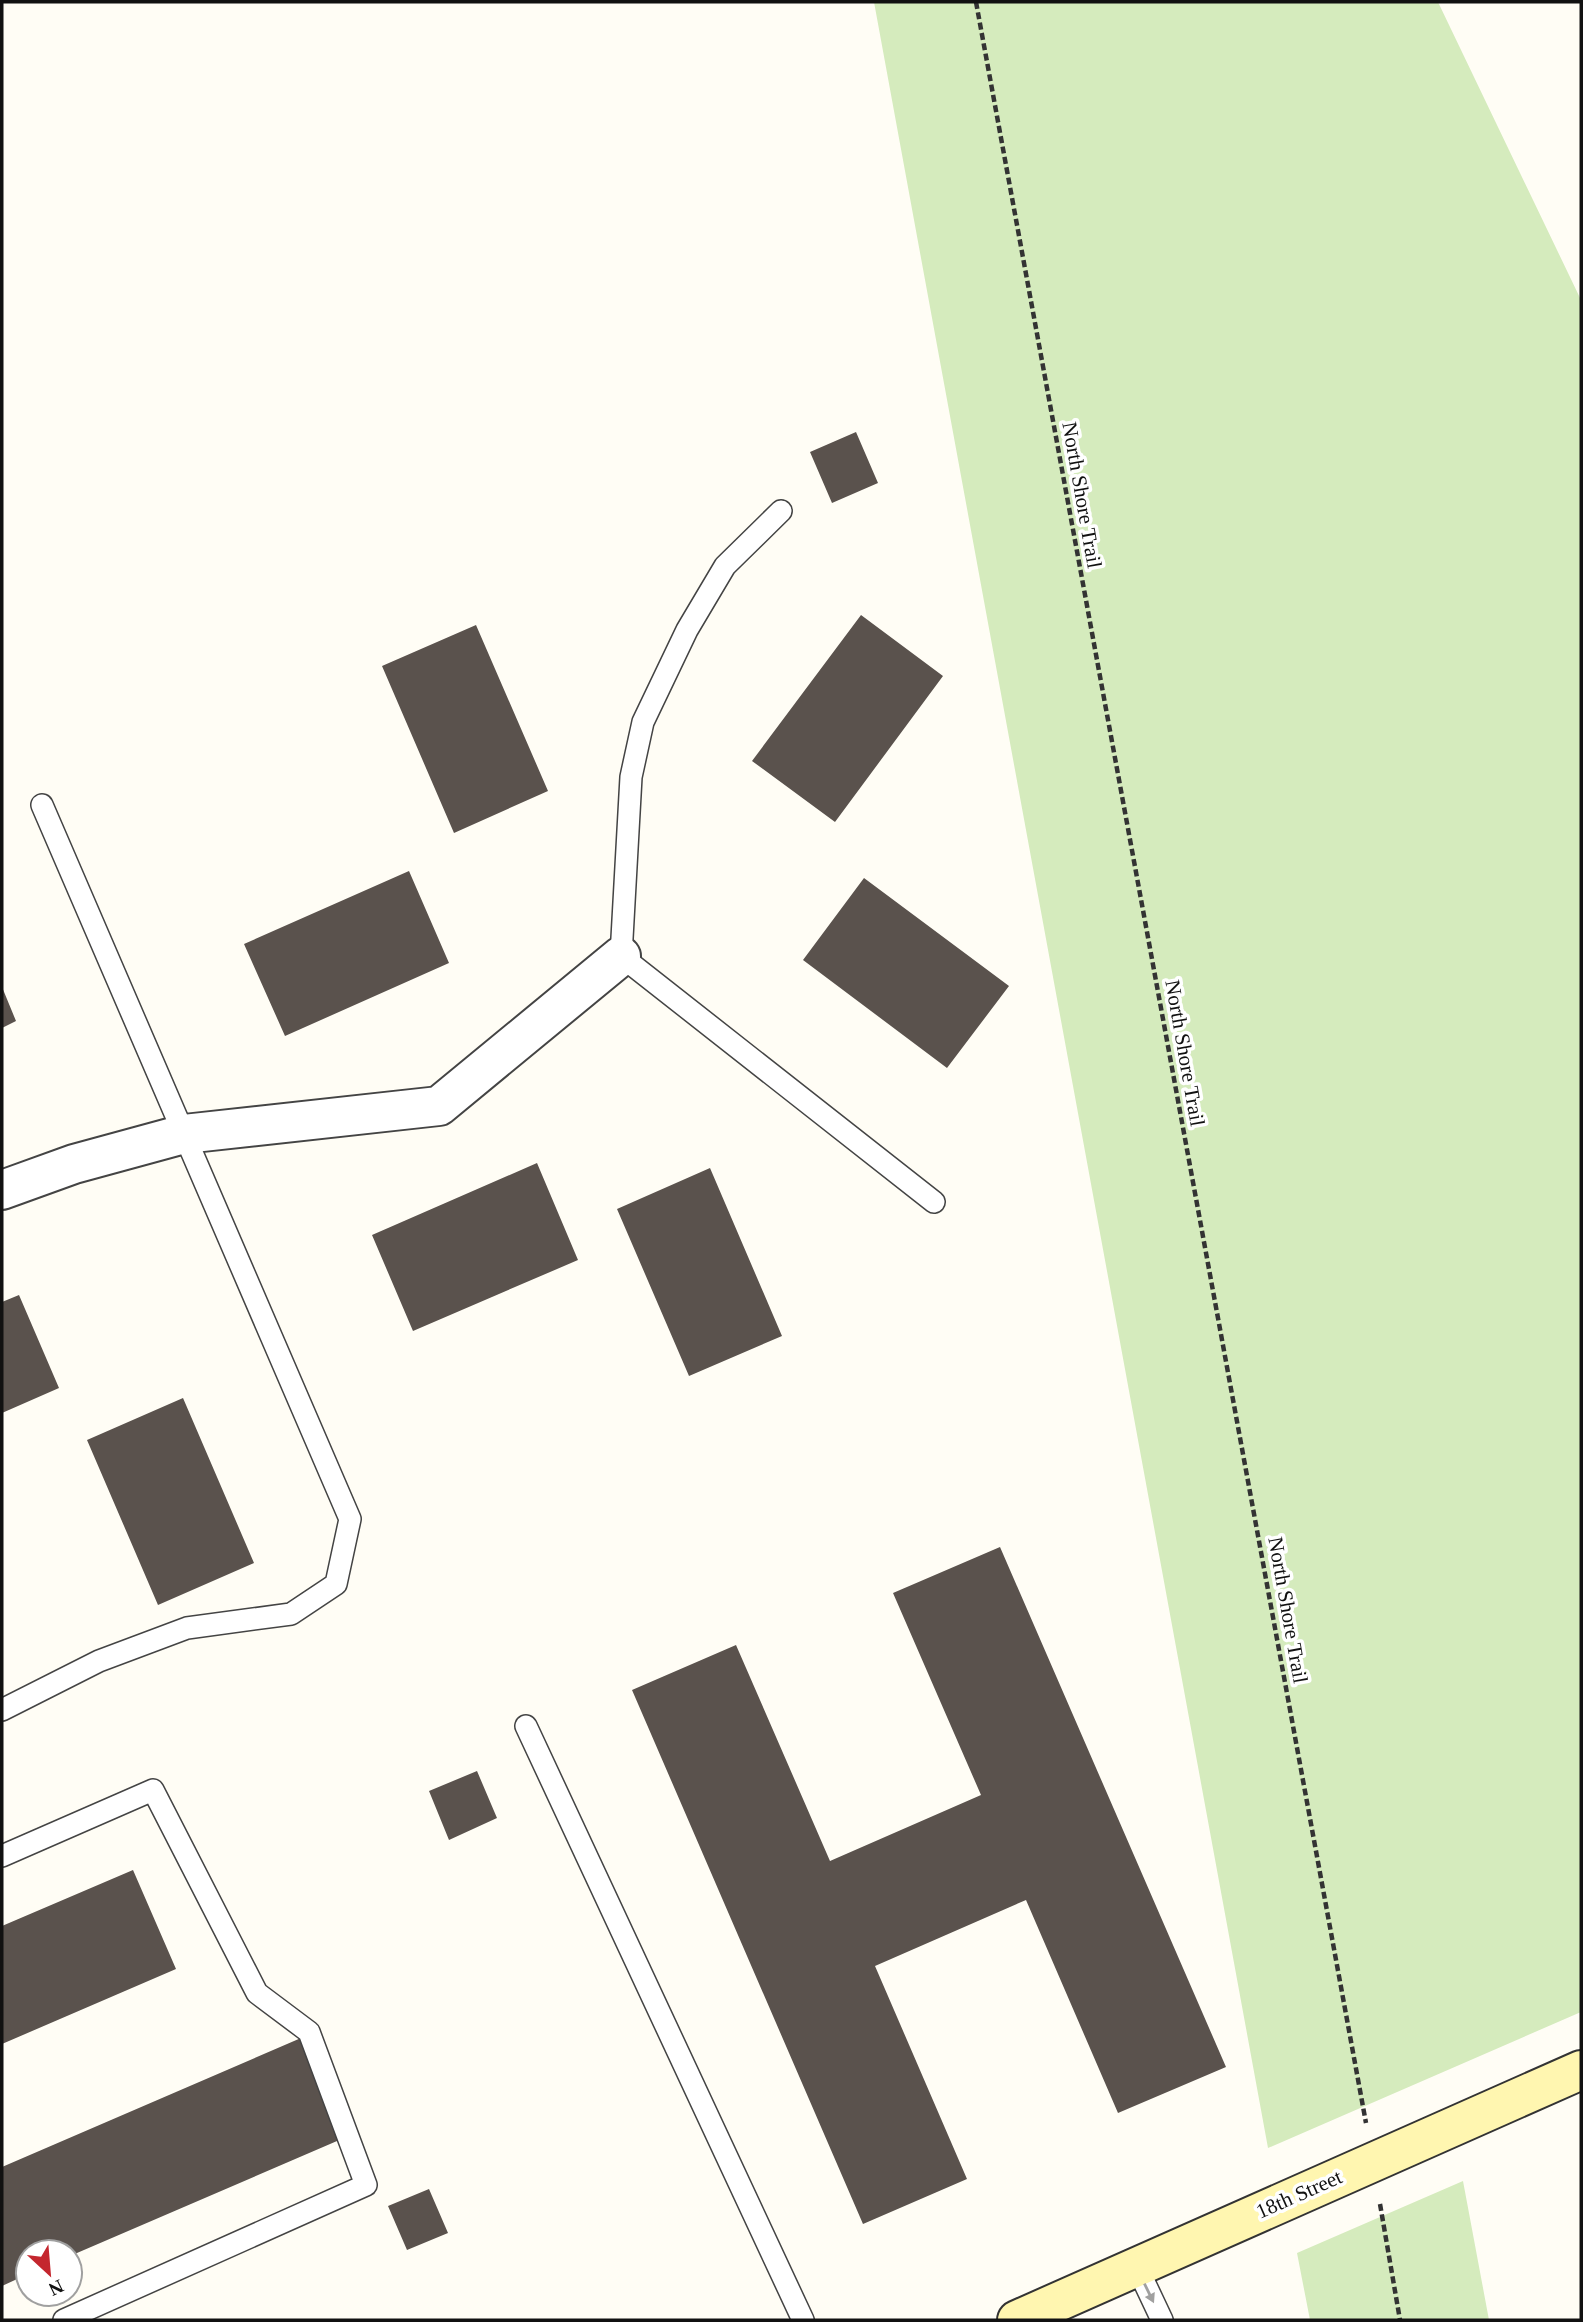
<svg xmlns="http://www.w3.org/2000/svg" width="1583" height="2322" font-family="Georgia,serif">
  <rect width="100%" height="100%" fill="#fffdf5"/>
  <path fill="#d5ebbd" d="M 874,2 L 1438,2 L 1581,300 L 1581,2012 L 1268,2148 Z
    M 1463,2181 L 1489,2320 L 1310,2320 L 1297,2253 Z"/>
  <path fill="#5a524d" d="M 856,432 L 878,483 L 832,503 L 810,452 Z
    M 861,615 L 943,676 L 835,822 L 752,761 Z
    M 476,625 L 548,791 L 454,833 L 382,666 Z
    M 409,871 L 449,963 L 285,1036 L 244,944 Z
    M 864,878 L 1009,986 L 947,1068 L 803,960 Z
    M 2,987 L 16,1021 L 2,1028 Z
    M 537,1163 L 578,1260 L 413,1331 L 372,1235 Z
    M 710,1168 L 782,1336 L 689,1376 L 617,1209 Z
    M 19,1295 L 59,1388 L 2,1413 L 2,1302 Z
    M 183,1398 L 254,1563 L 158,1605 L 87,1440 Z
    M 1000,1547 L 1226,2067 L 1118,2113 L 1026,1900 L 875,1966 L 967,2179 L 863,2224 L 632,1690 L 736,1645 L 830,1861 L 981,1795 L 893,1593 Z
    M 477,1771 L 497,1818 L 449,1840 L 429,1791 Z
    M 133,1870 L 176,1969 L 2,2044 L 2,1926 Z
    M 301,2038 L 344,2138 L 70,2256 L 70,2252 L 28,2252 L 28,2274 L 2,2286 L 2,2167 Z
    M 429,2189 L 448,2233 L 407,2250 L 388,2206 Z"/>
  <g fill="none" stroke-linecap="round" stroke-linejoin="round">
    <defs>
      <path id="lane" d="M 781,511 L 725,566 L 687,630 L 643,722 L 631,777 L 621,956 L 934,1202
        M 2,1710 L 99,1661 L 187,1628 L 291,1614 L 336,1584 L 350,1519 L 42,805
        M 526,1726 L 803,2320
        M 2,1856 L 153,1790 L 257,1993 L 309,2032 L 366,2185 L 64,2320
        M 1137,2267 L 1162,2320"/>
      <path id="street" d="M 2,1190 L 74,1164 L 184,1134 L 439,1106 L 621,956"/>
      <path id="secondary" d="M 1017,2320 L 1581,2070"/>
    </defs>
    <use href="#lane" stroke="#444" stroke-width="24"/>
    <use href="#street" stroke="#444" stroke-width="42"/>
    <use href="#secondary" stroke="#333" stroke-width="42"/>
    <path stroke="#333" stroke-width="4.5" stroke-dasharray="7 3.5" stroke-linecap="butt" d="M 976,2 L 1366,2123
      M 1380,2204 L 1400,2320"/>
    <use href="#lane" stroke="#fff" stroke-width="21"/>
    <use href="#street" stroke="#fff" stroke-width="38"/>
    <use href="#secondary" stroke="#fff6b0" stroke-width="38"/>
  </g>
  <defs><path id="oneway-solid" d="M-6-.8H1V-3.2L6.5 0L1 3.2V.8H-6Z" transform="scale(1.75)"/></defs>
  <use fill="#a0a0a0" href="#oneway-solid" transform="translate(1149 2293) rotate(64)"/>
  <g text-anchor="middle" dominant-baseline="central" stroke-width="7" stroke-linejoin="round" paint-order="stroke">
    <g font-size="21" fill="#111" stroke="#fff">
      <text transform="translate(1082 495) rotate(80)">North Shore Trail</text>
      <text transform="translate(1185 1053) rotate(80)">North Shore Trail</text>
      <text transform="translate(1288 1610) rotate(80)">North Shore Trail</text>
      <text transform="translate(1299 2194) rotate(-24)">18th Street</text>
    </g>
  </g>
  <rect width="1583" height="2322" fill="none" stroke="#111111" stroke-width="7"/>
  <g transform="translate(49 2273) rotate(154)"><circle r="33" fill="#ffffff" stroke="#a0a0a0" stroke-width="2"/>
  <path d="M0-5L12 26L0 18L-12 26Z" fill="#c4262e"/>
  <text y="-10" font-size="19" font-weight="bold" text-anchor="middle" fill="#111111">N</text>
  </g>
</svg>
